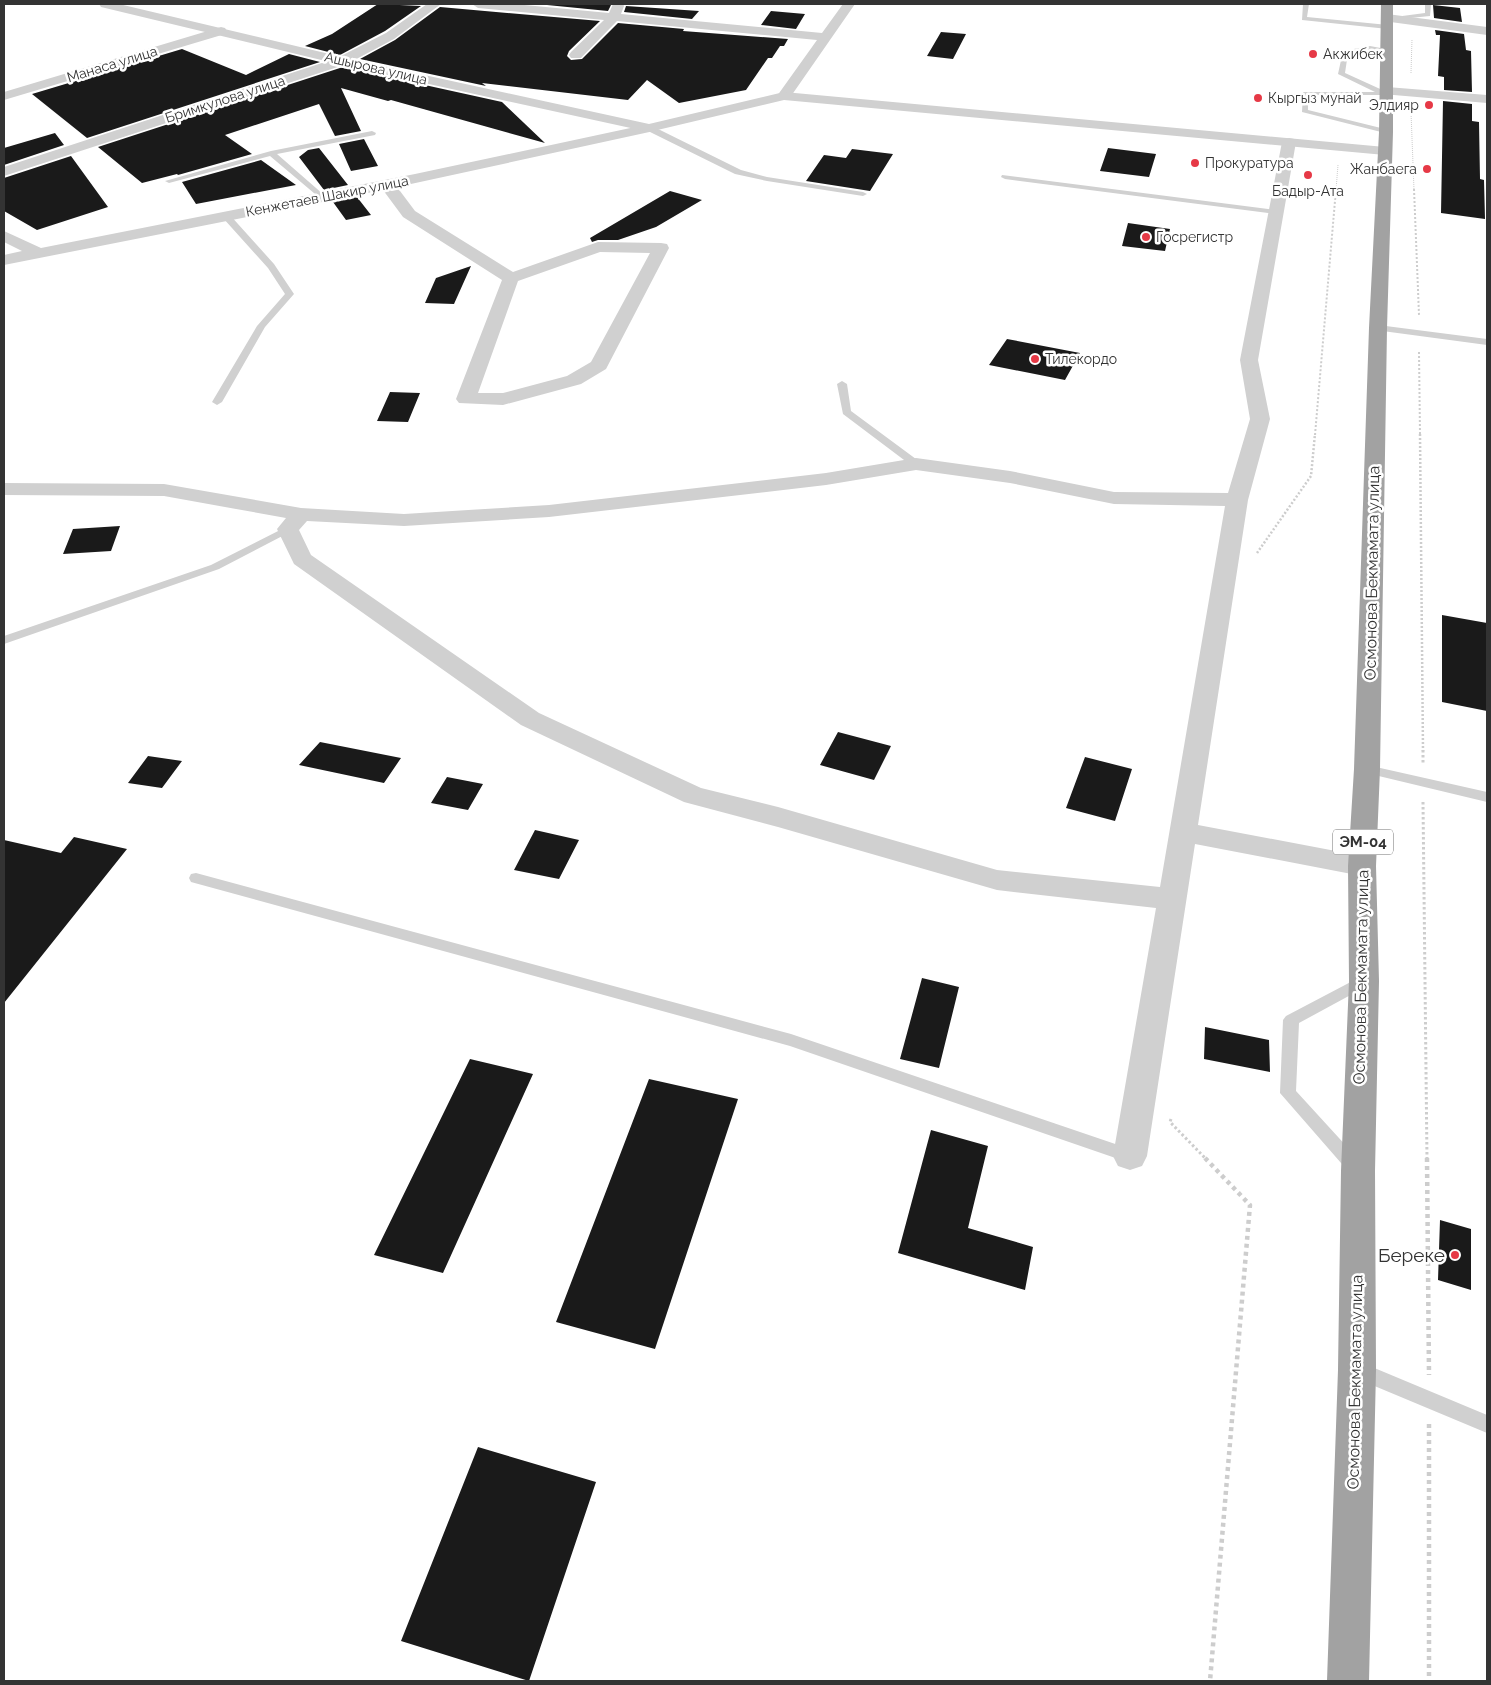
<svg xmlns="http://www.w3.org/2000/svg" width="1491" height="1685" font-family="Raleway,sans-serif">
  <rect width="100%" height="100%" fill="#fff"/>
  <path fill="#1a1a1a" d="M 378,4 L 421,6 L 385,31 L 340,55 L 305,46 L 332,34 Z
    M 548,4 L 599,4 L 611,5 L 608,11 L 547,5 Z
    M 1433,5 L 1460,8 L 1462,22 L 1434,18 Z
    M 626,6 L 699,11 L 692,19 L 624,12 Z
    M 440,7 L 600,21 L 569,51 L 567,56 L 571,60 L 582,59 L 618,23 L 684,29 L 683,31 L 788,39 L 784,46 L 780,46 L 772,58 L 768,58 L 746,90 L 679,103 L 647,80 L 628,100 L 482,83 L 486,86 L 360,59 L 395,40 Z
    M 771,11 L 805,14 L 796,29 L 761,25 Z
    M 1435,30 L 1464,34 L 1466,50 L 1471,51 L 1472,92 L 1444,90 L 1444,77 L 1438,76 L 1440,35 L 1436,35 Z
    M 941,32 L 966,34 L 953,59 L 927,56 Z
    M 182,49 L 246,75 L 289,54 L 320,62 L 87,138 L 32,94 Z
    M 343,67 L 502,102 L 545,143 L 391,100 L 388,101 L 341,88 L 361,131 L 335,136 L 319,104 L 225,135 L 252,154 L 178,175 L 177,174 L 142,183 L 98,147 Z
    M 1443,101 L 1472,104 L 1472,121 L 1479,122 L 1480,179 L 1484,180 L 1485,219 L 1441,213 Z
    M 55,133 L 64,145 L 4,165 L 4,148 Z
    M 364,139 L 378,166 L 351,171 L 339,144 Z
    M 319,148 L 348,185 L 324,190 L 299,157 L 308,150 Z
    M 1108,148 L 1156,154 L 1149,177 L 1100,171 Z
    M 852,149 L 893,154 L 870,191 L 806,181 L 824,155 L 846,158 Z
    M 71,156 L 108,207 L 37,230 L 4,211 L 4,178 Z
    M 261,160 L 296,185 L 196,204 L 182,182 Z
    M 670,191 L 702,200 L 656,227 L 618,240 L 598,240 L 592,242 L 590,238 Z
    M 357,197 L 371,215 L 346,220 L 333,202 Z
    M 1128,223 L 1170,229 L 1165,251 L 1122,246 Z
    M 471,266 L 454,304 L 425,303 L 436,278 Z
    M 1007,339 L 1080,353 L 1065,380 L 989,365 Z
    M 390,392 L 420,393 L 408,422 L 377,421 Z
    M 120,526 L 111,551 L 63,554 L 73,529 Z
    M 1442,615 L 1487,623 L 1487,711 L 1442,702 Z
    M 838,732 L 891,746 L 874,780 L 820,765 Z
    M 320,742 L 401,758 L 384,783 L 299,765 Z
    M 148,756 L 182,761 L 162,788 L 128,783 Z
    M 1085,757 L 1132,769 L 1115,821 L 1066,808 Z
    M 447,777 L 483,784 L 468,810 L 431,803 Z
    M 535,830 L 579,840 L 559,879 L 514,870 Z
    M 74,837 L 127,849 L 4,1003 L 4,840 L 61,853 Z
    M 922,978 L 959,987 L 939,1068 L 900,1059 Z
    M 1205,1027 L 1269,1040 L 1270,1072 L 1204,1059 Z
    M 470,1059 L 533,1074 L 443,1273 L 374,1255 Z
    M 649,1079 L 738,1099 L 655,1349 L 556,1322 Z
    M 931,1130 L 988,1146 L 968,1228 L 1033,1247 L 1025,1290 L 898,1253 Z
    M 1440,1220 L 1471,1229 L 1471,1290 L 1438,1280 Z
    M 478,1447 L 596,1482 L 529,1681 L 401,1641 Z"/>
  <g fill="none" stroke-linecap="round" stroke-linejoin="round">
    <path stroke="#cdcdcd" stroke-width="1" stroke-dasharray="1 1" stroke-linecap="butt" d="M 1411,73 L 1412,39
      M 1411,112 L 1414,190
      M 1336,190 L 1338,165"/>
    <path stroke="#cdcdcd" stroke-width="2" stroke-dasharray="2 2" stroke-linecap="butt" d="M 1414,189 L 1419,315
      M 1419,352 L 1420,435
      M 1315,435 L 1336,189"/>
    <path stroke="#cdcdcd" stroke-width="2.5" stroke-dasharray="2 2" stroke-linecap="butt" d="M 1420,434 L 1423,751
      M 1257,553 L 1311,476 L 1315,434"/>
    <path stroke="#cdcdcd" stroke-width="3" stroke-dasharray="2.5 2.5" stroke-linecap="butt" d="M 1423,750 L 1423,763
      M 1423,802 L 1427,1159
      M 1171,1119 L 1170,1122 L 1206,1159"/>
    <path stroke="#cdcdcd" stroke-width="4.5" stroke-dasharray="4 4" stroke-linecap="butt" d="M 1205,1158 L 1250,1205 L 1210,1681
      M 1427,1158 L 1429,1375
      M 1429,1424 L 1429,1681"/>
    <path fill="#d0d0d0" fill-rule="evenodd" d="M 1303,4 L 1309,4 L 1307,17 L 1388,25 L 1391,27 L 1388,29 L 1302,20 Z
      M 1425,4 L 1431,4 L 1430,16 L 1390,20 L 1387,18 L 1425,13 Z
      M 1370,46 L 1391,50 L 1388,52 L 1370,50 L 1348,53 L 1345,73 L 1389,93 L 1389,95 L 1308,95 L 1308,110 L 1389,130 L 1389,134 L 1302,112 L 1303,92 L 1375,92 L 1338,74 L 1343,51 Z
      M 646,126 L 652,126 L 741,170 L 767,177 L 863,192 L 867,194 L 863,196 L 767,181 L 735,174 L 646,130 Z
      M 372,131 L 376,133 L 375,135 L 277,154 L 324,195 L 324,199 L 321,199 L 270,156 L 169,183 L 165,181 L 271,151 Z
      M 1002,175 L 1276,210 L 1280,212 L 1276,214 L 1005,179 L 1001,177 Z
      M 223,214 L 229,214 L 274,264 L 294,294 L 265,327 L 222,402 L 217,405 L 212,402 L 257,326 L 285,294 L 268,268 L 223,218 Z
      M 1378,325 L 1487,339 L 1487,345 L 1375,330 L 1373,328 Z
      M 842,381 L 847,384 L 851,411 L 920,462 L 921,464 L 920,466 L 912,466 L 843,414 L 837,384 Z
      M 288,526 L 293,529 L 292,531 L 219,569 L 4,644 L 4,636 L 211,565 Z
      M 1367,765 L 1487,792 L 1487,802 L 1362,772 L 1360,769 L 1362,766 Z
      M 196,873 L 791,1034 L 1130,1149 L 1136,1151 L 1138,1156 L 1136,1161 L 1130,1163 L 790,1046 L 191,882 L 189,878 L 191,874 Z
      M 1364,975 L 1369,977 L 1372,981 L 1369,985 L 1299,1023 L 1296,1091 L 1360,1161 L 1362,1166 L 1360,1171 L 1354,1173 L 1348,1171 L 1280,1093 L 1283,1020 L 1286,1016 Z
      M 1360,1362 L 1487,1415 L 1487,1433 L 1353,1377 L 1351,1371 L 1353,1365 Z"/>
    <path fill="#d0d0d0" fill-rule="evenodd" d="M 427,4 L 441,4 L 394,39 L 347,64 L 4,176 L 4,167 L 337,58 L 386,33 Z
      M 472,4 L 514,4 L 609,13 L 613,4 L 623,4 L 624,6 L 621,14 L 822,33 L 843,4 L 855,4 L 789,99 L 784,100 L 777,96 L 817,40 L 617,21 L 581,58 L 571,58 L 569,55 L 571,52 L 604,20 L 478,8 Z
      M 1387,14 L 1487,27 L 1487,35 L 1383,21 L 1381,18 L 1383,15 Z
      M 221,27 L 225,28 L 227,31 L 225,34 L 4,100 L 4,92 Z
      M 1387,87 L 1487,95 L 1487,103 L 1382,94 L 1380,91 Z
      M 649,124 L 654,125 L 656,128 L 654,131 L 397,187 L 415,211 L 513,272 L 598,242 L 661,243 L 667,244 L 669,248 L 606,369 L 581,384 L 503,405 L 459,403 L 456,399 L 502,280 L 403,217 L 383,190 L 4,265 L 4,255 L 22,251 L 4,242 L 4,231 L 41,248 L 415,174 ZM 600,252 L 650,253 L 591,362 L 567,376 L 503,393 L 478,393 L 518,281 Z
      M 1289,138 L 1294,139 L 1296,142 L 1258,360 L 1270,419 L 1248,500 L 1198,825 L 1362,856 L 1372,859 L 1376,866 L 1372,873 L 1362,876 L 1195,844 L 1147,1156 L 1142,1166 L 1130,1170 L 1118,1166 L 1113,1156 L 1156,908 L 997,890 L 778,827 L 684,802 L 521,725 L 294,564 L 277,529 L 286,518 L 164,496 L 4,495 L 4,483 L 164,484 L 301,508 L 404,514 L 549,505 L 826,473 L 916,458 L 1010,471 L 1114,492 L 1228,493 L 1250,419 L 1240,360 L 1282,142 L 1284,139 ZM 916,470 L 1010,483 L 1114,504 L 1225,506 L 1160,887 L 997,870 L 778,807 L 701,788 L 539,713 L 311,555 L 299,530 L 307,521 L 404,526 L 549,517 L 826,485 Z"/>
    <path fill="#d0d0d0" fill-rule="evenodd" d="M 99,4 L 119,4 L 342,57 L 649,124 L 784,92 L 1385,147 L 1390,148 L 1392,151 L 1390,154 L 1385,155 L 784,100 L 649,132 L 342,65 L 101,7 Z"/>
    <path fill="#a2a2a2" fill-rule="evenodd" d="M 1381,4 L 1393,4 L 1393,132 L 1387,328 L 1380,769 L 1376,866 L 1379,981 L 1375,1171 L 1376,1370 L 1369,1681 L 1327,1681 L 1338,1370 L 1341,1171 L 1349,981 L 1348,866 L 1354,769 L 1369,328 L 1379,132 Z"/>
  </g>
  <g fill="#e63946" stroke="#fff" stroke-width="2">
    <circle cx="1313" cy="54" r="5"/>
    <circle cx="1258" cy="98" r="5"/>
    <circle cx="1429" cy="105" r="5"/>
    <circle cx="1195" cy="163" r="5"/>
    <circle cx="1427" cy="169" r="5"/>
    <circle cx="1308" cy="175" r="5"/>
    <circle cx="1146" cy="237" r="5"/>
    <circle cx="1035" cy="359" r="5"/>
    <circle cx="1455" cy="1255" r="5"/>
  </g>
  <g text-anchor="middle" dominant-baseline="central" stroke-width="5" stroke-linejoin="round" paint-order="stroke">
    <g font-size="14" fill="#333" stroke="#fff" text-anchor="start">
      <text x="1323" y="54">Акжибек</text>
      <text x="1268" y="98">Кыргыз мунай</text>
      <text x="1419" y="105" text-anchor="end">Элдияр</text>
      <text x="1205" y="163">Прокуратура</text>
      <text x="1417" y="169" text-anchor="end">Жанбаега</text>
      <text x="1308" y="191" text-anchor="middle">Бадыр-Ата</text>
      <text x="1156" y="237">Госрегистр</text>
      <text x="1045" y="359">Тилекордо</text>
    </g>
    <g font-size="14" fill="#333" stroke="#fff">
      <text transform="translate(112 64) rotate(-17)">Манаса улица</text>
      <text transform="translate(376 68) rotate(13)">Ашырова улица</text>
      <text transform="translate(225 99) rotate(-18)">Бримкулова улица</text>
      <text transform="translate(327 196) rotate(-11)">Кенжетаев Шакир улица</text>
    </g>
    <rect fill="#fff" stroke="#707070" stroke-width="1" x="1333" y="829.5" width="60" height="25" rx="4"/>
    <g font-size="15" font-weight="bold" fill="#333">
      <text x="1363" y="842">ЭМ-04</text>
    </g>
    <g font-size="16" fill="#333" stroke="#fff">
      <text transform="translate(1372 573) rotate(-89)">Осмонова Бекмамата улица</text>
      <text transform="translate(1361 977) rotate(-89)">Осмонова Бекмамата улица</text>
      <text transform="translate(1355 1382) rotate(-89)">Осмонова Бекмамата улица</text>
    </g>
    <g font-size="19" fill="#333" stroke="#fff" text-anchor="end">
      <text x="1445" y="1255">Береке</text>
    </g>
  </g>
  <rect width="1491" height="1685" fill="none" stroke="#333333" stroke-width="10"/>
</svg>
